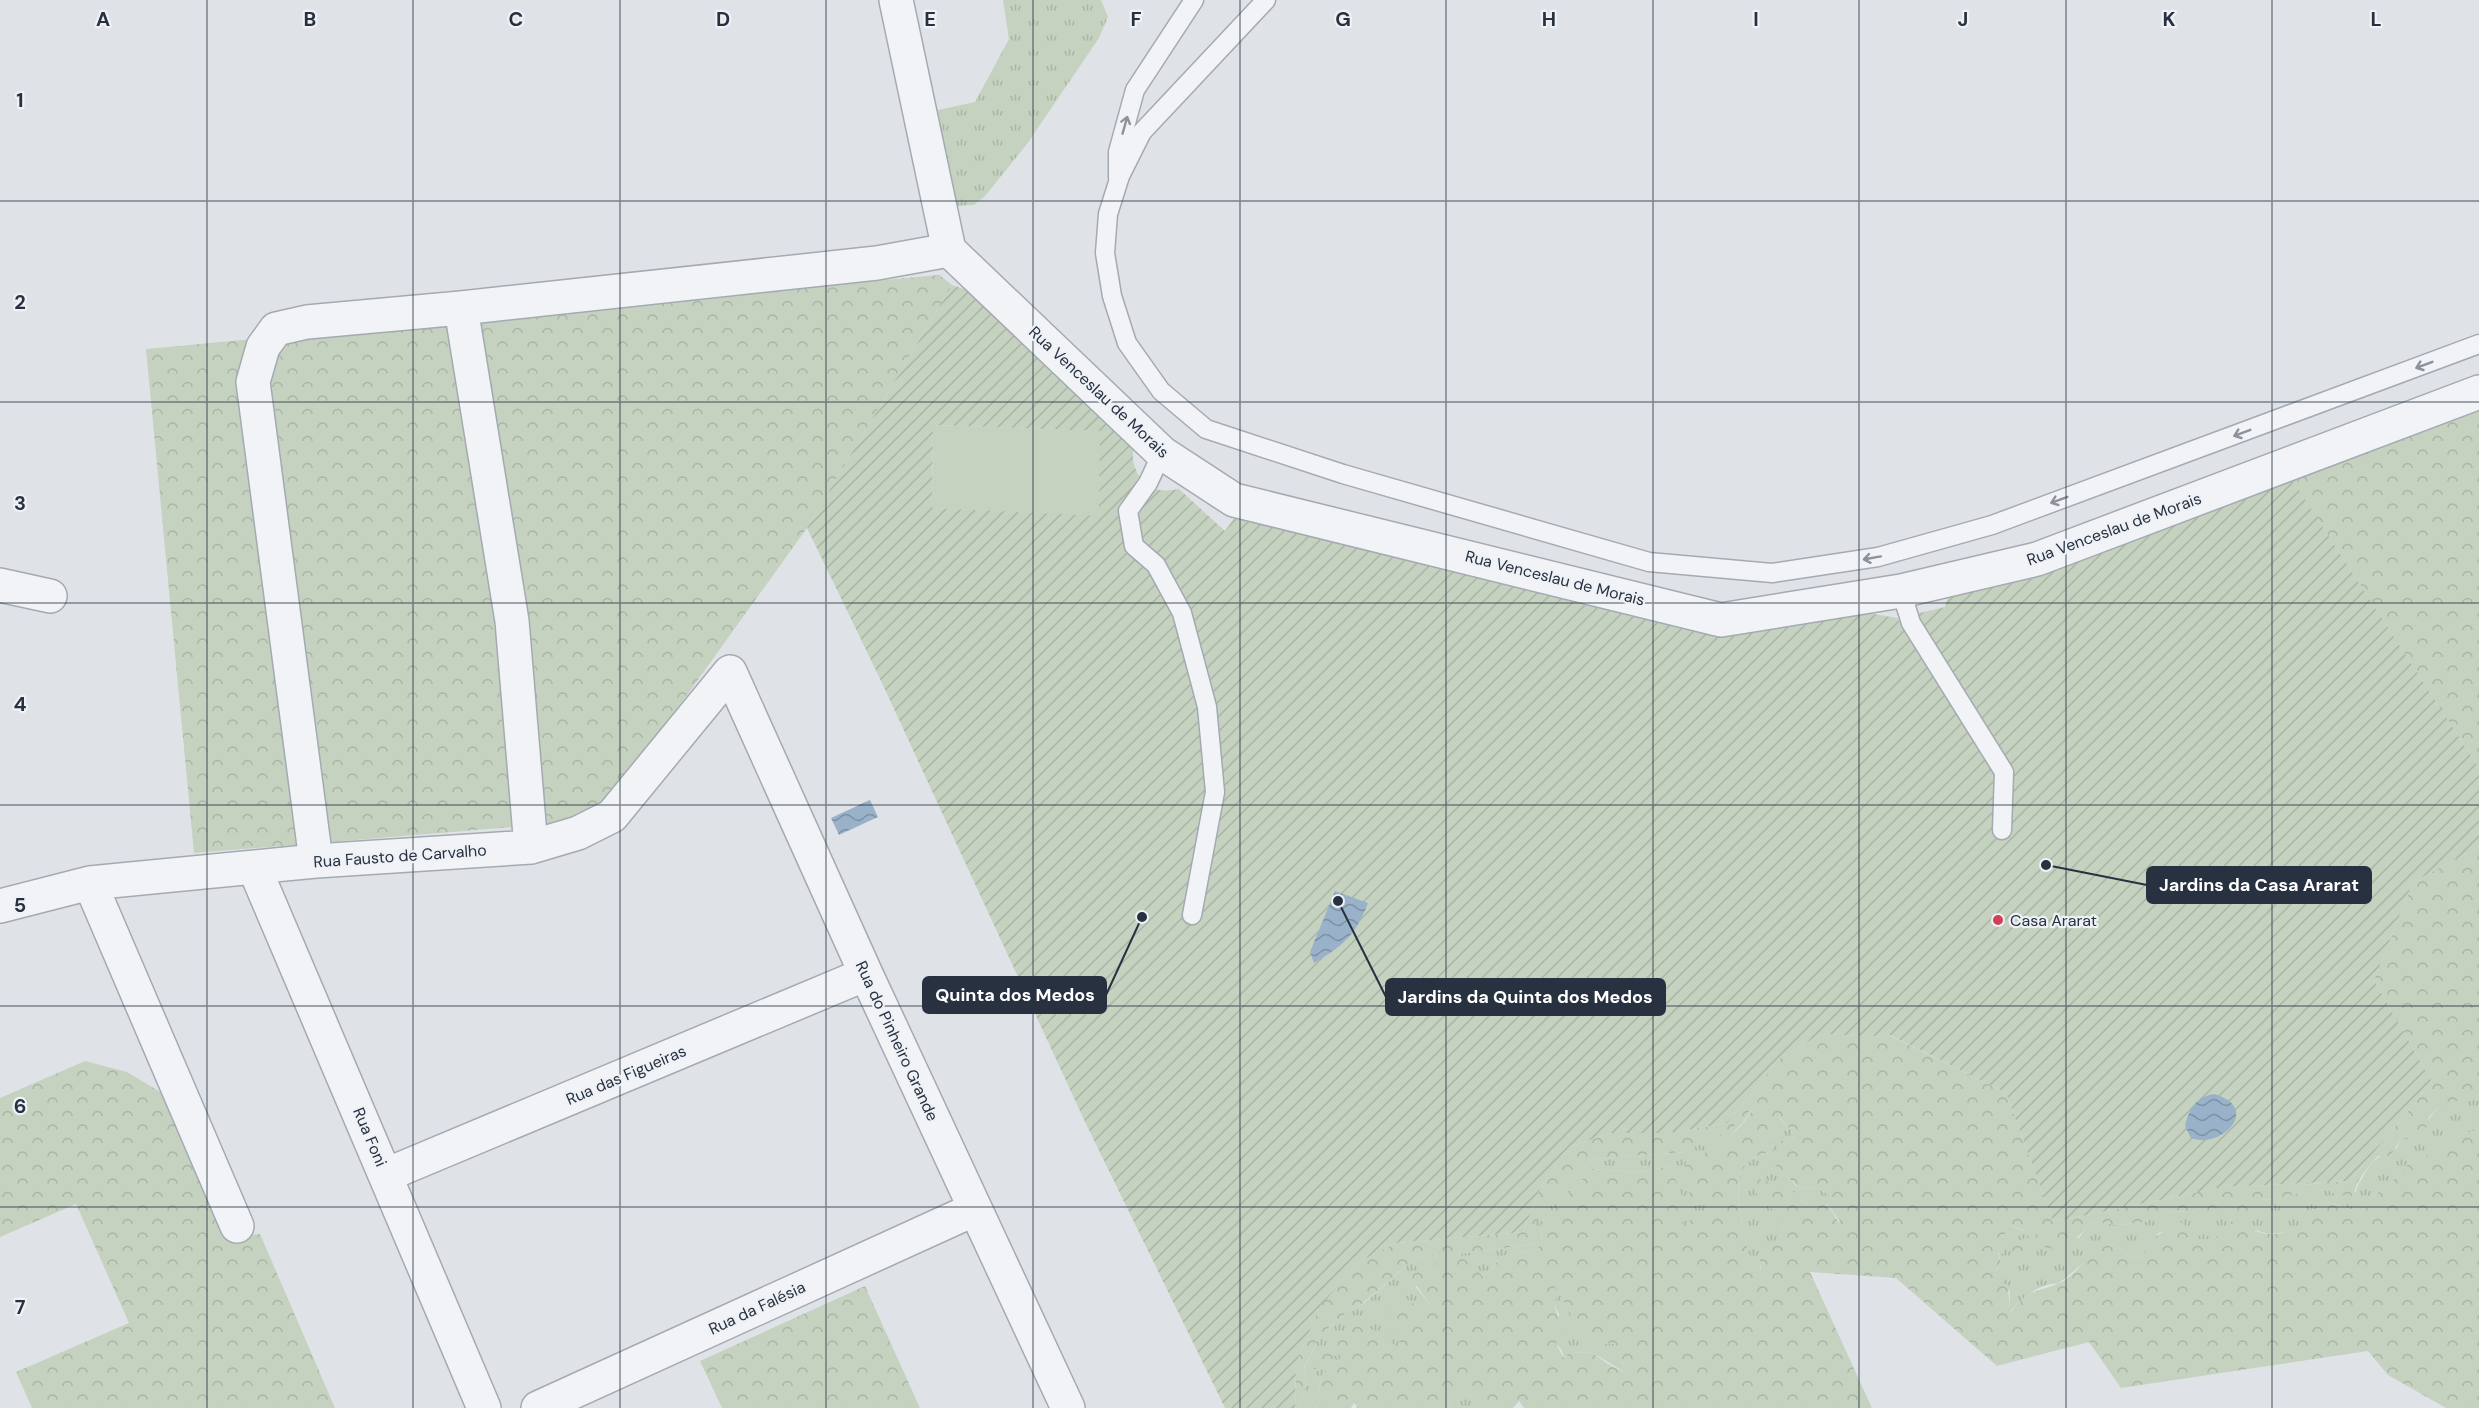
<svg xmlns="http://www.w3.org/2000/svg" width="2479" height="1408" font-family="'DM Sans',sans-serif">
  <defs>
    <pattern id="grass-tufts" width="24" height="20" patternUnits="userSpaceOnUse" patternTransform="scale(1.5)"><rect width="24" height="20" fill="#c5d2bf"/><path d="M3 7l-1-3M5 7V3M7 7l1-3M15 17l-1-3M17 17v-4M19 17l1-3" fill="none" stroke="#a9b5a5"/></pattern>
    <pattern id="forest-crowns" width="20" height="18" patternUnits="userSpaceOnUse" patternTransform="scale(1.5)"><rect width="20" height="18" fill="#c5d2bf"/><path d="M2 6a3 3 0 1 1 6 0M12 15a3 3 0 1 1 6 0" fill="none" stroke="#a9b5a5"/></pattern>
    <pattern id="garden-furrows" width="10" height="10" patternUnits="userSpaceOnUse" patternTransform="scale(1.5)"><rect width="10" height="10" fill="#c5d2bf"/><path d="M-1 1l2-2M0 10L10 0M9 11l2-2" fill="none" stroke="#a9b5a5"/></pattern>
    <pattern id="water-waves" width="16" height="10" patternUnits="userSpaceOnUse" patternTransform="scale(1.5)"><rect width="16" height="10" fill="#99b1c9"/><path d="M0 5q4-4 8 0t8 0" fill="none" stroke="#7d91a5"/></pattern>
  </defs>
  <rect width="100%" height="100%" fill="#dfe3e8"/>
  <path fill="url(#grass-tufts)" d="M 1003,0 L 1101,0 L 1108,17 L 1099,38 L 1027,144 L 985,196 L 974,205 L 956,206 L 924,113 L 975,102 L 1009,39 Z
    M 2479,1093 L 2479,1130 L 2462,1134 L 2453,1145 L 2409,1163 L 2387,1187 L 2376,1194 L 2362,1213 L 2328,1202 L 2316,1209 L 2302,1211 L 2301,1227 L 2287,1232 L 2267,1234 L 2256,1230 L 2224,1233 L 2212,1239 L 2199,1239 L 2168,1231 L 2158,1233 L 2143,1257 L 2132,1258 L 2112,1243 L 2092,1252 L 2091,1257 L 2058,1284 C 2041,1282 2019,1300 2009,1313 L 2010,1291 L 2001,1283 L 1996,1271 L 2001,1263 C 1996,1247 1999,1237 2009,1225 L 2024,1231 L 2037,1229 L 2038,1244 L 2043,1244 L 2079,1238 L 2089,1223 L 2096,1222 L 2120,1225 L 2144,1222 L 2166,1212 L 2192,1211 L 2200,1217 L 2208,1217 L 2218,1207 L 2228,1208 L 2235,1217 L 2258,1200 L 2274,1199 L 2300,1193 L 2303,1185 L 2321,1183 L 2332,1193 L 2356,1192 C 2357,1184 2361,1181 2364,1175 C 2372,1159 2381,1155 2397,1148 L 2400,1141 L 2415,1136 L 2444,1101 L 2475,1100 Z
    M 1761,1099 C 1734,1133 1728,1146 1686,1161 L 1721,1212 L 1681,1237 L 1670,1166 L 1640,1172 L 1592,1169 L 1541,1223 L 1542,1244 L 1536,1250 L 1503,1256 L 1483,1277 L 1415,1286 L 1432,1307 L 1414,1304 L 1396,1332 L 1409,1355 L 1345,1330 C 1334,1339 1340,1345 1341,1358 L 1338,1361 L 1334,1359 L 1330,1369 L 1322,1375 L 1316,1408 L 1298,1408 L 1306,1382 L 1304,1369 L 1321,1334 L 1350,1310 L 1363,1304 L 1414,1259 L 1437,1254 L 1457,1254 L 1533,1244 L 1535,1241 L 1535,1221 L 1561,1186 L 1593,1159 L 1685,1152 Z
    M 1779,1118 L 1791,1130 L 1795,1142 L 1770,1159 L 1797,1187 L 1819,1188 L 1837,1201 L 1841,1224 L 1830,1207 L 1826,1204 L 1812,1206 L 1797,1198 L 1766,1204 C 1799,1225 1777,1243 1760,1265 L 1761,1273 L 1748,1252 L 1746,1241 L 1742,1236 C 1744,1211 1728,1178 1751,1160 C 1756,1155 1766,1154 1772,1150 L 1774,1131 Z
    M 1552,1277 L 1564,1287 L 1564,1302 L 1597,1343 L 1616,1344 L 1626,1373 L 1593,1353 L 1570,1352 L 1565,1359 L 1561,1349 L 1556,1344 L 1559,1314 L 1554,1304 L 1557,1293 Z
    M 1461,1390 L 1484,1408 L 1447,1408 L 1450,1399 Z"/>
  <path fill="url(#forest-crowns)" fill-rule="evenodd" d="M 939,275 L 952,285 L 807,528 L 613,798 L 576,822 L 194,853 L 146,349 Z
    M 2479,378 L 2479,768 L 2277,457 Z
    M 2479,847 L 2479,1093 L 2475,1100 L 2444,1102 L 2429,1117 L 2427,1127 L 2415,1136 L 2400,1141 L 2390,1156 L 2378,1156 C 2370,1164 2363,1173 2357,1184 C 2355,1189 2355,1192 2351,1197 L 2332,1193 L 2320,1183 L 2303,1185 L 2300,1193 L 2274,1199 L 2258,1200 L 2257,1212 L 2248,1220 L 2235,1217 L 2228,1208 L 2218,1207 L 2208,1217 L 2200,1217 L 2192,1211 L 2166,1212 L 2144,1222 L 2120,1225 L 2096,1222 L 2089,1223 C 2078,1240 2067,1248 2046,1249 L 2043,1244 L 2038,1244 L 2035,1253 L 2024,1256 L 2013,1256 L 2010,1244 L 2037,1234 L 2037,1230 L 2025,1231 L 2010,1225 L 2009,1231 L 2001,1236 L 2008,1243 L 2003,1254 L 1998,1253 L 2001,1263 L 1996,1270 L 2003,1279 L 2002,1283 L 2008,1285 L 2010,1313 C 2029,1288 2036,1293 2060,1283 C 2075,1276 2091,1254 2099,1242 L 2112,1243 L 2132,1258 L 2143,1257 L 2151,1239 L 2181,1222 L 2199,1239 L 2212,1239 L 2224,1232 L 2228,1222 C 2245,1220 2252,1233 2268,1234 C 2279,1235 2290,1231 2300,1227 L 2302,1211 L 2316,1209 L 2328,1202 L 2362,1213 L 2376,1194 L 2387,1187 L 2409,1163 L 2452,1145 L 2462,1134 L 2479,1130 L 2478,1114 L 2479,1115 L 2479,1408 L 2446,1408 L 2388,1375 L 2368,1351 L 2121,1388 L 2089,1342 L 1997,1366 L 1896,1278 L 1810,1272 L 1872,1408 L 1524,1408 L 1519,1401 L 1513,1408 L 1484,1408 L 1461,1390 L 1450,1399 L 1447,1408 L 1356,1408 L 1357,1406 L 1354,1403 L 1351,1408 L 1316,1408 L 1322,1375 L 1329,1370 L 1314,1369 L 1312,1362 L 1328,1347 L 1333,1351 L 1334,1359 L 1338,1361 L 1341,1357 L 1337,1342 L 1339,1335 L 1357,1319 L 1408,1354 L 1385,1319 L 1399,1293 L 1414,1304 L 1431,1306 L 1408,1274 L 1434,1264 L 1465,1258 L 1483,1277 L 1503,1256 L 1536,1250 L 1542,1243 L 1541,1223 L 1592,1169 L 1640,1172 L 1670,1166 L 1685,1203 L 1682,1236 L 1695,1212 L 1719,1212 L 1692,1202 L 1684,1174 L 1686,1161 C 1717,1150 1740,1133 1756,1104 L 1730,1130 L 1685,1152 L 1593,1159 L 1561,1186 L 1536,1221 L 1535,1241 L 1533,1244 L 1457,1254 L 1437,1254 L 1414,1259 L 1362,1304 L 1350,1310 L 1321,1334 L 1304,1368 L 1306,1382 L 1298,1408 L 1295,1408 L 1296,1364 L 1319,1307 L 1357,1263 L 1396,1243 L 1523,1232 L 1541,1187 L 1569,1147 L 1611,1133 L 1669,1133 L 1727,1123 L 1780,1058 L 1821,1034 L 1886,1037 L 1887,1034 L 2006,1093 L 2053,1222 L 2223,1187 L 2350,1181 L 2432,1082 L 2374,980 L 2413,882 ZM 1780,1118 L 1791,1130 L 1795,1141 L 1783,1139 L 1769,1159 L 1798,1187 L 1819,1188 L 1837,1201 L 1840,1223 C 1834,1218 1833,1208 1825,1204 C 1808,1207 1799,1202 1790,1187 L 1758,1179 L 1755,1186 L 1758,1198 C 1776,1212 1794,1222 1775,1245 L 1766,1244 L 1759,1250 L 1761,1272 L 1748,1252 L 1746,1241 L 1742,1236 C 1744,1211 1728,1178 1751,1160 C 1756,1155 1766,1154 1772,1150 L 1774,1131 ZM 1553,1278 L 1564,1287 L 1564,1302 L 1582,1337 L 1597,1343 L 1615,1344 L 1609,1355 L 1623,1362 L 1624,1372 L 1608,1364 L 1593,1353 L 1570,1352 L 1564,1358 L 1556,1344 L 1563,1332 L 1554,1304 L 1557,1293 Z
    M 85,1061 L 127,1072 L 167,1096 L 226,1237 L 260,1234 L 335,1408 L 32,1408 L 16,1372 L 129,1323 L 76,1204 L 0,1237 L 0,1098 Z
    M 865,1286 L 920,1408 L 722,1408 L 700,1361 Z"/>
  <path fill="#c5d2bf" d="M 933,425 L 1101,431 L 1099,517 L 932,508 Z"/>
  <path fill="url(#garden-furrows)" fill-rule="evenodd" d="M 952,285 L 970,291 L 1134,448 C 1129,464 1141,487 1159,490 C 1166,491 1173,490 1179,489 L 1225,531 L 1237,514 L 1717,634 L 1863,612 L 1897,618 L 1902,625 L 1917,622 L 1915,614 L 1945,607 L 1949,594 L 2035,574 L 2293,481 L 2479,768 L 2479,847 L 2413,882 L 2374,980 L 2432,1082 L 2350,1181 L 2223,1187 L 2053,1222 L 2006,1093 L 1888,1034 L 1887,1037 L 1821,1034 L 1780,1058 L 1727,1123 L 1669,1133 L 1611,1133 L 1569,1147 L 1541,1187 L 1523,1232 L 1396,1243 L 1357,1263 L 1319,1308 L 1296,1364 L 1295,1408 L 1225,1408 L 1086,1124 L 882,683 L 807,528 ZM 933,425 L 1100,431 L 1099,516 L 932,508 Z"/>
  <path fill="url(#water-waves)" d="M 870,800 L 878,817 L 839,835 L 831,818 Z
    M 1335,891 L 1368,903 C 1356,935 1343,946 1314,963 L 1310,952 Z
    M 2214,1094 C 2263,1108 2220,1150 2191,1138 L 2185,1126 C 2189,1109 2196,1097 2214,1094 Z"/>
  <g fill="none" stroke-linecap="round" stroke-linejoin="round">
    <defs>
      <path id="lane" d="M 1266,0 L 1142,132 L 1120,176 L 1108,214 L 1105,253 L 1112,296 L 1127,343 L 1161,391 L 1206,429 L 1343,474 L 1649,562 L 1772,573 L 1878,557 L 1992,525 L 2479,344
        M 1118,178 L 1118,152 L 1135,90 L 1194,0
        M 1162,453 L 1148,483 L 1128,511 L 1134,546 L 1156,565 L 1182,613 L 1207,707 L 1215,792 L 1192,915
        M 1901,591 L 1911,623 L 2004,772 L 2002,830"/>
      <path id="street" d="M 896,0 L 949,250 L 1162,453 L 1234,500 L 1721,620 L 1901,591 L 2037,559 L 2479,392
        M 461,308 L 512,621 L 531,847
        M 0,585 L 50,596
        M 316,861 L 253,382 L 263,347 L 276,329 L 307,322 L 461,308 L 877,263 L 949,250
        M 254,867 L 484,1408
        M 90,883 L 237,1226
        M 0,906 L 90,883 L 316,861 L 531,847 L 578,833 L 612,816 L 730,672 L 866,974 L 1068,1408
        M 386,1175 L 866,974
        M 538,1408 L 975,1209"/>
    </defs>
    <use href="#lane" stroke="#a4aab2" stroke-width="21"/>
    <use href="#street" stroke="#a4aab2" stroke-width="36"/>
    <use href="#lane" stroke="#f1f3f7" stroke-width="18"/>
    <use href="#street" stroke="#f1f3f7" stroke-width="33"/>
  </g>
  <defs><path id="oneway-shaft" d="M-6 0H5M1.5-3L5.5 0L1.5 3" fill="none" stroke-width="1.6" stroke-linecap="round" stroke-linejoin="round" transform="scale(1.5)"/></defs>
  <g stroke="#8c929c">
    <use href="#oneway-shaft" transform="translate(1125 125) rotate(-74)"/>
    <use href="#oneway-shaft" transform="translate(2424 365) rotate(159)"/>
    <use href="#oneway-shaft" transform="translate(2242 433) rotate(159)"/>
    <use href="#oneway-shaft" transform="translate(2059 500) rotate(160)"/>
    <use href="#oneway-shaft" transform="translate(1872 558) rotate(170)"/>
  </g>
  <path fill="none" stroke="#273140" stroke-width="1.5" stroke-opacity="0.55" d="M 207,0 L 207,1408M 413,0 L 413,1408M 620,0 L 620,1408M 826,0 L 826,1408M 1033,0 L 1033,1408M 1240,0 L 1240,1408M 1446,0 L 1446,1408M 1653,0 L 1653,1408M 1859,0 L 1859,1408M 2066,0 L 2066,1408M 2272,0 L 2272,1408M 0,201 L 2479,201M 0,402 L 2479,402M 0,603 L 2479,603M 0,805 L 2479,805M 0,1006 L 2479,1006M 0,1207 L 2479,1207"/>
  <circle fill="#d04159" stroke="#eef1f6" stroke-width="2" cx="1998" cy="920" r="6"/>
  <g text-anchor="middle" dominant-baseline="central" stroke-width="4.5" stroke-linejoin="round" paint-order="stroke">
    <g font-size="16" fill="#273140" stroke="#eef1f6">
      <text transform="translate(1099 392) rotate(43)">Rua Venceslau de Morais</text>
      <text transform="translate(2114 529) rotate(-20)">Rua Venceslau de Morais</text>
      <text transform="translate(1555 578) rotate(14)">Rua Venceslau de Morais</text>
      <text transform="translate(400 856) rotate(-4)">Rua Fausto de Carvalho</text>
      <text transform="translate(897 1041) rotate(65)">Rua do Pinheiro Grande</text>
      <text transform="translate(626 1075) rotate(-23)">Rua das Figueiras</text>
      <text transform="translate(370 1137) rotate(67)">Rua Foni</text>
      <text transform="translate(757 1308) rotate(-25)">Rua da Falésia</text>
    </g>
    <g font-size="16" fill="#273140" stroke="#eef1f6" text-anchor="start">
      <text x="2010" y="920">Casa Ararat</text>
    </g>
  </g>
  <g font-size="20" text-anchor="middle" font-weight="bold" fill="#273140" stroke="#eef1f6" stroke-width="4.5" stroke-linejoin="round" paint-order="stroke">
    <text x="103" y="26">A</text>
    <text x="310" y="26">B</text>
    <text x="516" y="26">C</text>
    <text x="723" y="26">D</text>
    <text x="930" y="26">E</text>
    <text x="1136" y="26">F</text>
    <text x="1343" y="26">G</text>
    <text x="1549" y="26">H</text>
    <text x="1756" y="26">I</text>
    <text x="1963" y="26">J</text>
    <text x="2169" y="26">K</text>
    <text x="2376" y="26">L</text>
    <text x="20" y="107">1</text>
    <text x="20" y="309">2</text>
    <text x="20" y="510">3</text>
    <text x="20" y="711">4</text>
    <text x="20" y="912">5</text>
    <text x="20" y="1113">6</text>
    <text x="20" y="1314">7</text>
  </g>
  <path fill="none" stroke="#273140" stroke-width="2" d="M2046 865L2147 885M1142 917L1106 995M1338 901L1386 997"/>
  <g fill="#273140" stroke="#eef1f6" stroke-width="2">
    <circle cx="2046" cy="865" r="6"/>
    <circle cx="1142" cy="917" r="6"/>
    <circle cx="1338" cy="901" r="6"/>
  </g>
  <g fill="#273140" stroke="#273140" stroke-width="2">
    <rect x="2147" y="867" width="224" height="36" rx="6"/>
    <rect x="923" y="977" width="183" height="36" rx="6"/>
    <rect x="1386" y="979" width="279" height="36" rx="6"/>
  </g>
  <g font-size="18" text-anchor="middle" font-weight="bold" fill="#fff">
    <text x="2259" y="891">Jardins da Casa Ararat</text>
    <text x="1015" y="1001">Quinta dos Medos</text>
    <text x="1525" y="1003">Jardins da Quinta dos Medos</text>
  </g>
</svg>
